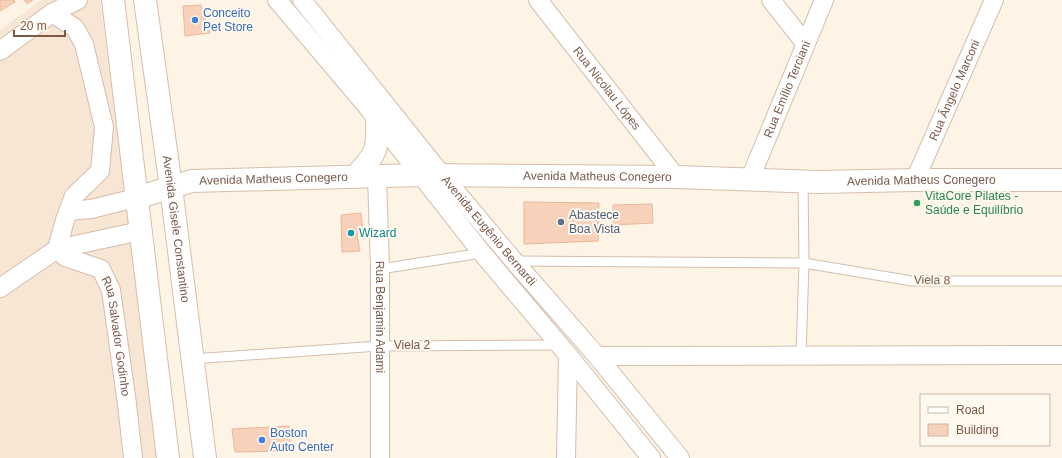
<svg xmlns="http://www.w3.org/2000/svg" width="1062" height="458" font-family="Arial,sans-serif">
  <rect width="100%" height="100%" fill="#fef4e6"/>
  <path fill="#f7e6d3" d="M 41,0 L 100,0 L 137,279 L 158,458 L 0,458 L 0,30 Z"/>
  <path fill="#f7d1ba" stroke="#ebb799" d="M 0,0 L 14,0 L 15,2 L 0,11 Z
    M 24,0 L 33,0 L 27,4 Z
    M 201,5 L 210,33 L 185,36 L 183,6 Z
    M 524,202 L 599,203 L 598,241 L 524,244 Z
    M 652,204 L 653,223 L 613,225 L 613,205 Z
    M 361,213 L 363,231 L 357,234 L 360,251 L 342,252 L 341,215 Z
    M 289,426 L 291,451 L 235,452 L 232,429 Z"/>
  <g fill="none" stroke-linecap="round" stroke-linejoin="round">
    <defs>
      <path id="service" d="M 514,261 L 804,263 L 912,281 L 1062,281
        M 380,269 L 482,253
        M 801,355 L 804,263 L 803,181
        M 192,359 L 379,346 L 560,345"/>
      <g id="minor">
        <path d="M 277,0 L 365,104 L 482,253 L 568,355 L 651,458"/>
        <path id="s1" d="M 302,0 L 442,175 L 514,261 L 597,356 L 680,458"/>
        <path id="s2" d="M 538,0 L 676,177"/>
        <path d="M 771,0 L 805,43"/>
        <path id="s3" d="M 52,13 L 75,28 L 84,44 L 104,127 L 100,171 L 74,196 L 65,220 L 57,249 L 65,257 L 101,269 L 111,290 L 127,404 L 133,458"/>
        <path d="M 0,51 L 52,13 L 78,0"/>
        <path id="s4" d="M 377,176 L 380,269 L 380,458"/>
        <path id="s5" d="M 750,179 L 824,0"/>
        <path id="s6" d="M 915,180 L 994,0"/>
        <path d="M 68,211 L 91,209 L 136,198"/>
        <path d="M 0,288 L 57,249 L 140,231"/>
        <path d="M 597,356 L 1062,355"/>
        <path d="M 566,458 L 568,355"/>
      </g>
      <g id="secondary">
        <path d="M 113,0 L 168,458"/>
        <path id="s7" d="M 145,0 L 171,187 L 205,458"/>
        <path d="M 356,176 C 376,153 378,152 377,120"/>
        <path id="s8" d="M 136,198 L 192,181 L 421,175 L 676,177 L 819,182 L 915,180 L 1062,180"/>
      </g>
    </defs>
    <use href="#service" stroke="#d4bdad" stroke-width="11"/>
    <use href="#minor" stroke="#d4bdad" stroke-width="20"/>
    <use href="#secondary" stroke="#d8bda9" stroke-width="24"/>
    <use href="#service" stroke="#fff" stroke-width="9"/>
    <use href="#minor" stroke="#fff" stroke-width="18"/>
    <use href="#secondary" stroke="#fff" stroke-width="22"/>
  </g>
  <g fill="#3f7fe0" stroke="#fff8ee" stroke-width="1.5">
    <circle cx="195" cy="20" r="4"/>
    <circle cx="262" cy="440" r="4"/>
  </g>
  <circle fill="#2e9e5b" stroke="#fff8ee" stroke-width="1.5" cx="917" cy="203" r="4"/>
  <circle fill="#5c6f8a" stroke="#fff8ee" stroke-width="1.5" cx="561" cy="222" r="4"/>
  <circle fill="#0f9aa8" stroke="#fff8ee" stroke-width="1.5" cx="351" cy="233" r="4"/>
  <g text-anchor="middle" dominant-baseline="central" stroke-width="4" stroke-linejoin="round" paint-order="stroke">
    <g font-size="12" fill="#366cbe" stroke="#fff8ee" text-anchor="start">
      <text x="203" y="13">Conceito<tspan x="203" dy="14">Pet Store</tspan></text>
      <text x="270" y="433">Boston<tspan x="270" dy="14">Auto Center</tspan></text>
    </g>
    <g font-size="12" fill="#7b5947" stroke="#fff8ee">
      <text stroke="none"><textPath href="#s2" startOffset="112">Rua Nicolau Lópes</textPath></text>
      <text stroke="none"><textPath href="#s5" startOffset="97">Rua Emílio Terciani</textPath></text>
      <text stroke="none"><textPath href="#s6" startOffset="98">Rua Ângelo Marconi</textPath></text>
      <text stroke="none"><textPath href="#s8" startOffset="464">Avenida Matheus Conegero</textPath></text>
      <text stroke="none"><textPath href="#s8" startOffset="140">Avenida Matheus Conegero</textPath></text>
      <text stroke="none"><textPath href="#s8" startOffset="788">Avenida Matheus Conegero</textPath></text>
      <text stroke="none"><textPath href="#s7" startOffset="231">Avenida Gisele Constantino</textPath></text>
      <text stroke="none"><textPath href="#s1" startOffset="297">Avenida Eugênio Bernardi</textPath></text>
      <text transform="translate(932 280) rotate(1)">Viela 8</text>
      <text stroke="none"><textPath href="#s4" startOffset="141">Rua Benjamin Adami</textPath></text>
      <text stroke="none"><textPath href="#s3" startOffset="386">Rua Salvador Godinho</textPath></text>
      <text x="412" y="345">Viela 2</text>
    </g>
    <g font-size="12" fill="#27864d" stroke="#fff8ee" text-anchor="start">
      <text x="925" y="196">VitaCore Pilates -<tspan x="925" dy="14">Saúde e Equilíbrio</tspan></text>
    </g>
    <g font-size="12" fill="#4e5e75" stroke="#fff8ee" text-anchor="start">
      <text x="569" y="215">Abastece<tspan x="569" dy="14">Boa Vista</tspan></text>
    </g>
    <g font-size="12" fill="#0d838f" stroke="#fff8ee" text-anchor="start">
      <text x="359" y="233">Wizard</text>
    </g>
  </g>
  <rect x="920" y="394" width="130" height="52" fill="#fff8ee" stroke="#cab8ab"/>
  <rect x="928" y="407" width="20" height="6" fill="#ffffff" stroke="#cab8ab"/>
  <text x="956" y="414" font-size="12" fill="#7b5947">Road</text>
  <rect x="928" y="424" width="20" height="12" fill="#f7d1ba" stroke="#cab8ab"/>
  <text x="956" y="434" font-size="12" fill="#7b5947">Building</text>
  <path d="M14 30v6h51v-6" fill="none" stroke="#7b5947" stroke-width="2"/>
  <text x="20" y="30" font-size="12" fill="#7b5947" stroke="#fff8ee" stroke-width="3" paint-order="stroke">20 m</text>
</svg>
